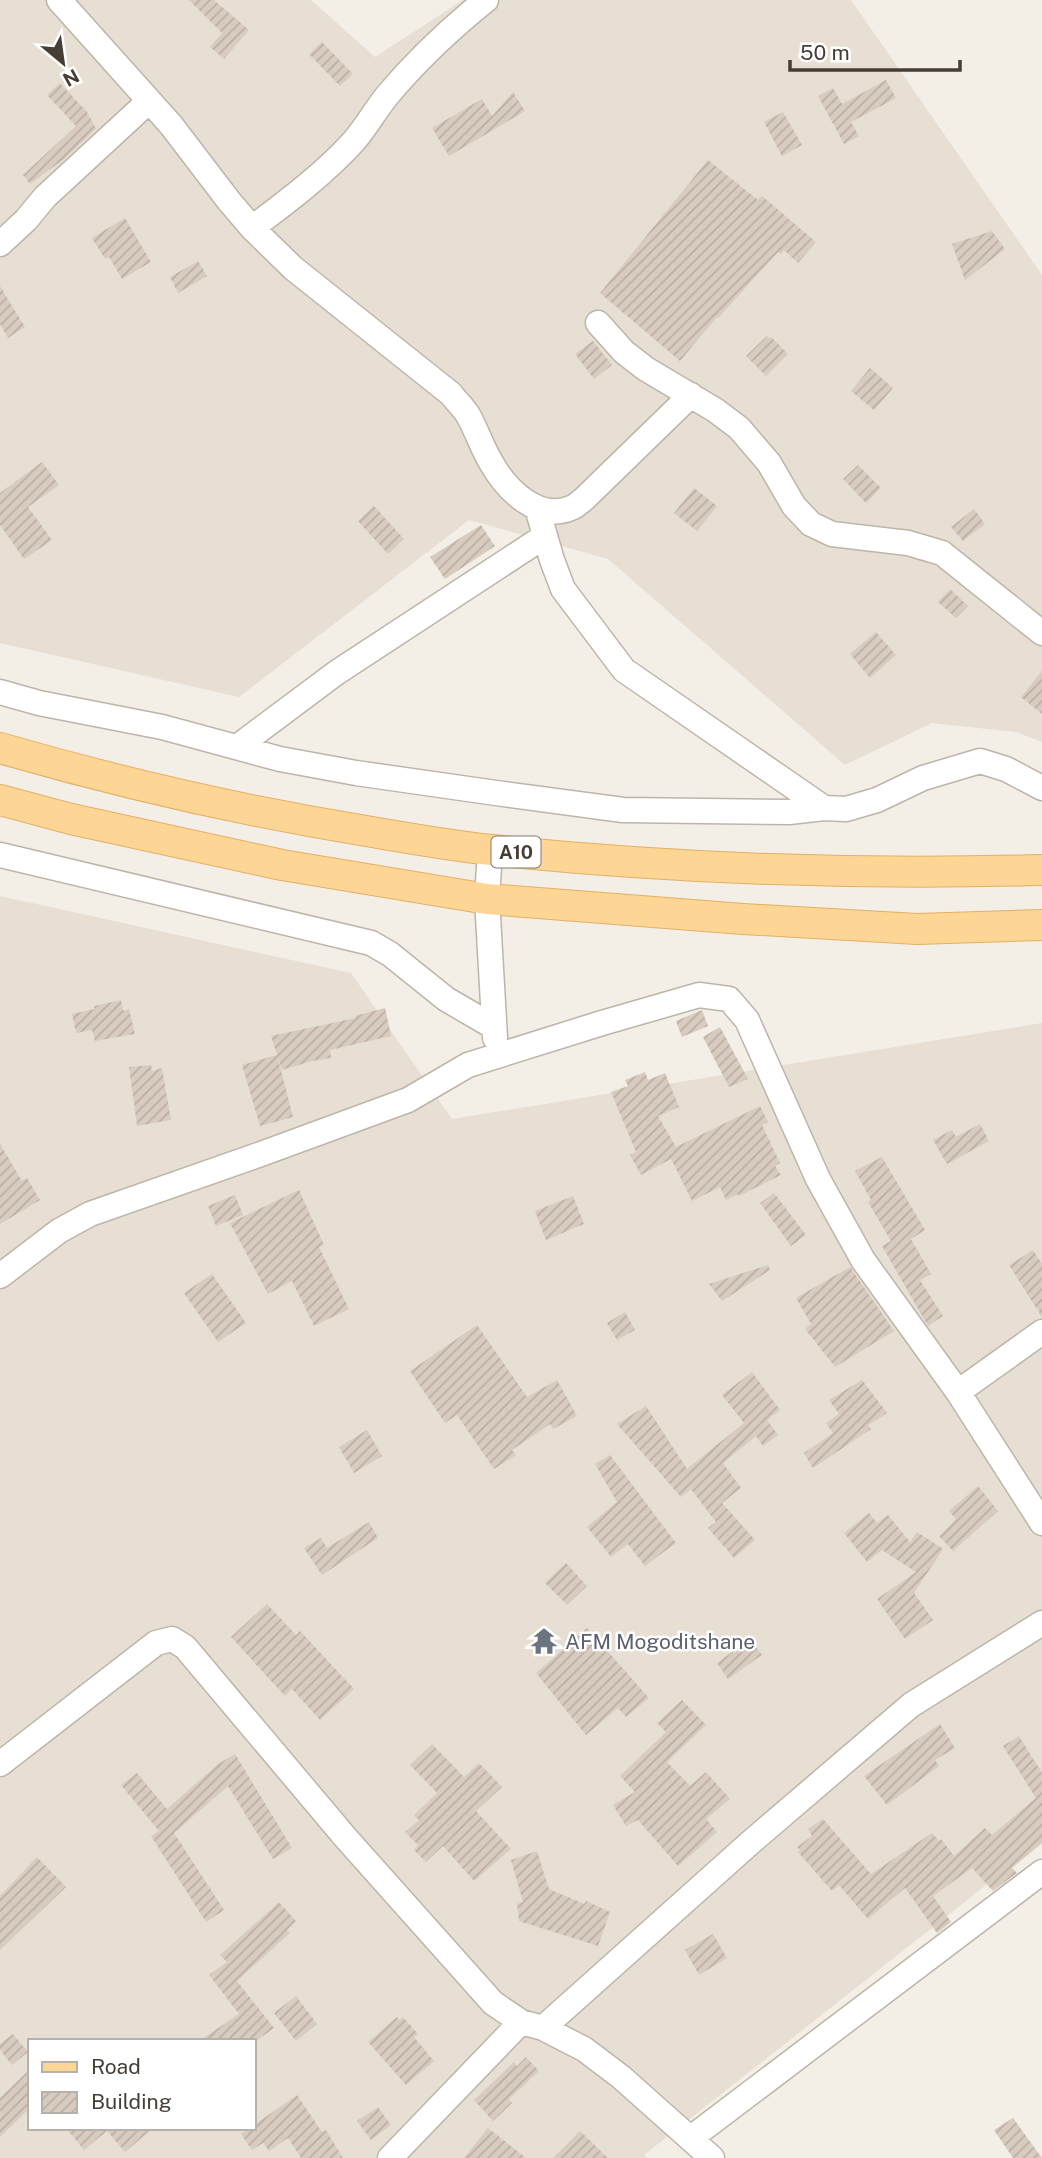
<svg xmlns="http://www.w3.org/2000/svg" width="1042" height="2158" font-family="'Public Sans',sans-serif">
  <defs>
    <pattern id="building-hatch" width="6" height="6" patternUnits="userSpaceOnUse" patternTransform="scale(1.75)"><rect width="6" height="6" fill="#d8cbbf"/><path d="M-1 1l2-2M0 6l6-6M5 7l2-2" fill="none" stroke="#bbafa5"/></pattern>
  </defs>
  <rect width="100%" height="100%" fill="#f3eee6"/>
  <path fill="#e7dfd4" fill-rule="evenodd" d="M 0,0 L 311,0 L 375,57 L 463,0 L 851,0 L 1042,275 L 1042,742 L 1016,732 L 932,723 L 845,765 L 608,559 L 469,520 L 239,697 L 0,643 Z
    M 0,896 L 351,973 L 452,1119 L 1042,1023 L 1042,1841 L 644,2155 L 646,2158 L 0,2158 ZM 30,2041 L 254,2041 L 254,2128 L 30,2128 Z"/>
  <path fill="url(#building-hatch)" d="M 189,0 L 214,0 L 249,30 L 224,59 L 210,47 L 222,33 Z
    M 322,42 L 353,74 L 340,86 L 309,54 Z
    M 886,80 L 896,98 L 851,122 L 859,136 L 844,144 L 818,96 L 833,88 L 842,104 Z
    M 60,83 L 87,112 L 96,129 L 64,159 L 30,184 L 23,175 L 76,126 L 47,95 Z
    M 513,92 L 525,111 L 449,156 L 432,128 L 482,99 L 492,116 Z
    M 783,112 L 802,145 L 782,156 L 764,122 Z
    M 708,160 L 758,200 L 762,196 L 816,242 L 798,263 L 784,250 L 781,254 L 778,252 L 718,318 L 717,317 L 680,361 L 600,293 Z
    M 125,218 L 151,262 L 122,279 L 109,257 L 105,259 L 92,238 Z
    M 992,231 L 1005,249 L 965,280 L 952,244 Z
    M 198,261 L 207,276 L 178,293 L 170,277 Z
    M 0,286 L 25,327 L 8,338 L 0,324 Z
    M 767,336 L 769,338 L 771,337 L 788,354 L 766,376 L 746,356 Z
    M 593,341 L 612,365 L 594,379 L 575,354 Z
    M 870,368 L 893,388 L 874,410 L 851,391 Z
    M 42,462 L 59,485 L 28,507 L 52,540 L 24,559 L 0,525 L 0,493 Z
    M 858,465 L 881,488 L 866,503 L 843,479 Z
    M 694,488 L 717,506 L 697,531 L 674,513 Z
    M 374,506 L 404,539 L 388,554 L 358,521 Z
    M 974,509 L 985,524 L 963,541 L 951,527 Z
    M 481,525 L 495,546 L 445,579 L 430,557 Z
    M 950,589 L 968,606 L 956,618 L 938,602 Z
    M 876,632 L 896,655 L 870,678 L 850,654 Z
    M 1042,671 L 1042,714 L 1021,697 Z
    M 121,1000 L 123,1011 L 129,1009 L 135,1034 L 95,1041 L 92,1030 L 76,1033 L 72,1014 L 95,1009 L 94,1006 Z
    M 385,1008 L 391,1036 L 330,1050 L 331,1058 L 312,1061 L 282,1070 L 271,1036 L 356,1018 L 355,1016 Z
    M 702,1010 L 708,1026 L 682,1037 L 676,1021 Z
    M 720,1027 L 748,1079 L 729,1087 L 703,1037 Z
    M 277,1055 L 293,1117 L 260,1126 L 242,1065 Z
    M 151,1065 L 152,1071 L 162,1068 L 171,1120 L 137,1126 L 129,1067 Z
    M 645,1072 L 648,1080 L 665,1073 L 679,1107 L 658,1116 L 676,1147 L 760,1106 L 768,1122 L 762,1125 L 780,1163 L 775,1166 L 781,1175 L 739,1196 L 738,1194 L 726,1200 L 720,1187 L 692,1201 L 671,1159 L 641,1175 L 630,1155 L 636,1152 L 611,1092 L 628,1086 L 625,1080 Z
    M 980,1124 L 989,1141 L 947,1164 L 933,1140 L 952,1130 L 956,1137 Z
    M 0,1144 L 22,1181 L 27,1178 L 40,1200 L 0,1224 Z
    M 882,1157 L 925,1230 L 911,1239 L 931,1274 L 920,1280 L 943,1316 L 928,1326 L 882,1246 L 891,1241 L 868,1202 L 871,1200 L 855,1171 Z
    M 299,1190 L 324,1245 L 319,1247 L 349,1309 L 314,1326 L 292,1281 L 268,1294 L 230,1223 Z
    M 774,1193 L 806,1235 L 791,1246 L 760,1203 Z
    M 235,1195 L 243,1215 L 216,1226 L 208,1206 Z
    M 573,1196 L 584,1224 L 546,1240 L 535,1211 Z
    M 1033,1250 L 1042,1264 L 1042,1317 L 1009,1265 Z
    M 768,1265 L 770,1270 L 722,1301 L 709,1284 Z
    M 850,1267 L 894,1331 L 835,1367 L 805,1329 L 811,1324 L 796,1298 Z
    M 212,1274 L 246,1323 L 218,1342 L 184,1293 Z
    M 625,1312 L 635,1330 L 617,1340 L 607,1323 Z
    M 477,1325 L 527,1397 L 557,1380 L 577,1416 L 553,1429 L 550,1424 L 512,1450 L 516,1455 L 494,1469 L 457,1415 L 445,1423 L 410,1371 Z
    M 752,1372 L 780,1410 L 767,1420 L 778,1435 L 763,1446 L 756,1436 L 723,1463 L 741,1488 L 722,1503 L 755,1540 L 734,1558 L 708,1528 L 716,1522 L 691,1489 L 681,1497 L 617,1424 L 646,1406 L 687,1469 L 744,1423 L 722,1395 Z
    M 862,1380 L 887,1413 L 868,1425 L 871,1429 L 813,1468 L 804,1453 L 833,1433 L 826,1423 L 839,1414 L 829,1400 Z
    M 367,1430 L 382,1456 L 354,1473 L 339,1447 Z
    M 610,1455 L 676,1543 L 645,1566 L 628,1544 L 611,1557 L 587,1527 L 617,1502 L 595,1464 Z
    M 978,1486 L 998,1511 L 953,1551 L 939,1536 L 956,1519 L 949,1511 Z
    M 869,1513 L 877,1523 L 888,1515 L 910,1542 L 917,1532 L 943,1549 L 914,1593 L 933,1620 L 905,1639 L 877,1599 L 916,1572 L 882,1550 L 867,1562 L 844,1533 Z
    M 369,1522 L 378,1538 L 322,1575 L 304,1548 L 321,1538 L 327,1548 Z
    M 566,1563 L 587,1586 L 567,1605 L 545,1583 Z
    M 267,1604 L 296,1635 L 300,1631 L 354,1689 L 320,1720 L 292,1689 L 285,1696 L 231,1637 Z
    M 587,1628 L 649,1698 L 626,1717 L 618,1708 L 586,1735 L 536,1673 Z
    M 750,1639 L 762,1655 L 728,1679 L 717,1663 Z
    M 682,1700 L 706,1725 L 667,1762 L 690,1786 L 706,1772 L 730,1799 L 706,1819 L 717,1832 L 678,1866 L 638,1820 L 626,1826 L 613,1805 L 635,1792 L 620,1776 L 666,1732 L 657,1723 Z
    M 940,1724 L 955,1748 L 935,1760 L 939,1766 L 887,1805 L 864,1776 Z
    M 1019,1736 L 1042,1773 L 1042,1843 L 1012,1868 L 1017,1873 L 993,1891 L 972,1868 L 933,1896 L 951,1922 L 937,1933 L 905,1888 L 868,1919 L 839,1885 L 832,1891 L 798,1852 L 800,1850 L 797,1847 L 812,1836 L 808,1829 L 823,1819 L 871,1874 L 932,1833 L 939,1841 L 941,1839 L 954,1856 L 985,1828 L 992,1835 L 1036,1798 L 1003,1746 Z
    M 432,1744 L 464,1777 L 479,1763 L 502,1787 L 476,1811 L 511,1849 L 474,1881 L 443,1846 L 426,1862 L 414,1850 L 418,1845 L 405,1832 L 419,1820 L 414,1815 L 437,1793 L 410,1765 Z
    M 235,1754 L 292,1848 L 273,1859 L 228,1786 L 174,1833 L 224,1910 L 206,1922 L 151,1836 L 159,1831 L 121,1785 L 137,1773 L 167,1809 L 218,1764 Z
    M 537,1851 L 549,1889 L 584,1904 L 586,1901 L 610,1912 L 598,1946 L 519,1921 L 517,1904 L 523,1902 L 511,1860 Z
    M 37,1857 L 66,1887 L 0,1950 L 0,1896 Z
    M 279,1902 L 296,1921 L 287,1930 L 290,1933 L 237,1981 L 274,2028 L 256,2041 L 199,2041 L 239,2014 L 209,1975 L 227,1962 L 220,1955 Z
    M 713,1934 L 727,1958 L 699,1975 L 685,1950 Z
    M 296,1996 L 317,2024 L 296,2041 L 274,2013 Z
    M 397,2017 L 399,2020 L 403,2017 L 418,2034 L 414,2037 L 434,2061 L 406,2085 L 368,2042 Z
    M 13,2034 L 28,2052 L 12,2065 L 0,2050 L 0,2044 Z
    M 526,2057 L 539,2071 L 509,2099 L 512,2103 L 493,2121 L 474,2100 L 514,2062 L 517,2066 Z
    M 30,2069 L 30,2108 L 0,2137 L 0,2098 Z
    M 297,2095 L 322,2132 L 326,2130 L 343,2158 L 301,2158 L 288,2138 L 269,2151 L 263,2143 L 252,2150 L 241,2134 L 249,2128 L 254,2128 L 254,2125 Z
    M 378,2107 L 391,2125 L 371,2140 L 357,2121 Z
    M 1013,2118 L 1042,2158 L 1013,2158 L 994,2130 Z
    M 66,2128 L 153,2128 L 125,2152 L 107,2131 L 84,2150 Z
    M 488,2128 L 526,2158 L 464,2158 Z
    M 580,2131 L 608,2158 L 553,2158 Z"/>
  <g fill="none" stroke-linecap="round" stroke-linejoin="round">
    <defs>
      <path id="minor" d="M 59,0 L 171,125 L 229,201 L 252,228 L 293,268 L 451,394 C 456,401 463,407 468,415 C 477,431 482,448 492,464 C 506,489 538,522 571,508 C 575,507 580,502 584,499 L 691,395
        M 252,228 C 288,201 324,174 354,141 C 366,127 375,111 386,97 C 415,62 450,29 486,0
        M 0,244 L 26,220 L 45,197 L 149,101
        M 598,323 L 624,352 L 646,369 L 715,410 L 739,428 L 769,463 L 794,506 L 811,524 L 832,534 L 908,543 L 942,553 L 1042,633
        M 537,508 L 552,560 L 563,589 L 624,670 L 824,808 L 846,809 L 877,800 L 923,778 L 980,761 L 1006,769 L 1042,788
        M 0,692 L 39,703 L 162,727 L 280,759 L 356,773 L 496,793 L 623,810 L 789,812 L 824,808
        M 237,747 L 336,673 L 545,536
        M 490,850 L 487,899 L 495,1038
        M 0,855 L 371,943 L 390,954 L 446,999 L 494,1027
        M 0,1276 L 59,1231 L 90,1214 L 261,1154 L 408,1100 L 468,1065 L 602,1023 L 699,995 L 729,999 L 747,1020 L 818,1179 L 863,1260 L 958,1392 L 1042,1523
        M 958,1392 L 1042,1332
        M 0,1764 L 156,1643 L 172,1639 L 185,1647 L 345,1837 L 493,2003 L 521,2022
        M 543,2028 L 584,2049 L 621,2077 L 712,2158
        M 691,2138 L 1042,1872
        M 390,2158 L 521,2022 L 543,2028 L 751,1842 L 911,1705 L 1042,1623"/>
      <path id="major" d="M 0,748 C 121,783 243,811 366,831 C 408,838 450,846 492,850 C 675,869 859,875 1042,870
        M 0,800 L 71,819 L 282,865 L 487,899 L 743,919 L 917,929 L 1042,925"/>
    </defs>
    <use href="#minor" stroke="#beb5a9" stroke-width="27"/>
    <use href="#major" stroke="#e3b065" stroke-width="32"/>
    <use href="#minor" stroke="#fff" stroke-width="24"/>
    <use href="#major" stroke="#fdd595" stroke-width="30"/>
  </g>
  <defs>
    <symbol id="temple-bare" viewBox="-9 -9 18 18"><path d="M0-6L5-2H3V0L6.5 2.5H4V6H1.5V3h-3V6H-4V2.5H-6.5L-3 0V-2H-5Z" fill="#6b7280" stroke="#fff" stroke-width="2.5" paint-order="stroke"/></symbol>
  </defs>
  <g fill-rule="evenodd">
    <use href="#temple-bare" x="525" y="1622" width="38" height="38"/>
  </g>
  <g text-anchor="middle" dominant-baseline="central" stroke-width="5" stroke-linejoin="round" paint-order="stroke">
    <rect fill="#fff" stroke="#7e7872" stroke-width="2" x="491.5" y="836.5" width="49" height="31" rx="5"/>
    <g font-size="19" font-weight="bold" fill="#463e35">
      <text x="516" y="852">A10</text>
    </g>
    <g font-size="21" fill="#5b616d" stroke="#fff" text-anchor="start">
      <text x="565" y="1641">AFM Mogoditshane</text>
    </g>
  </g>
  <rect x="28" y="2039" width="228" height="91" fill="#ffffff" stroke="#b5b2ae" stroke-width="2"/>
  <rect x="42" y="2062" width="35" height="10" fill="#fdd595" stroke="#b5b2ae" stroke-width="2"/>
  <text x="91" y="2074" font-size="21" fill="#463e35">Road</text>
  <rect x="42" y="2092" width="35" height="21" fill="url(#building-hatch)" stroke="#b5b2ae" stroke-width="2"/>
  <text x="91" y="2109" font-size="21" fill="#463e35">Building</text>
  <g transform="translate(63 63) rotate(151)" stroke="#ffffff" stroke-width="5" paint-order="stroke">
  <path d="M0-5L12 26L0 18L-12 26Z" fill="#463e35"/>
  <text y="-10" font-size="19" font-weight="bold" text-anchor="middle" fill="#463e35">N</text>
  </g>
  <path d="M790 60v10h170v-10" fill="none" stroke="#463e35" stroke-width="3.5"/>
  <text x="800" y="60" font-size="21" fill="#463e35" stroke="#ffffff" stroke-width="5" paint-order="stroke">50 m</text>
</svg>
